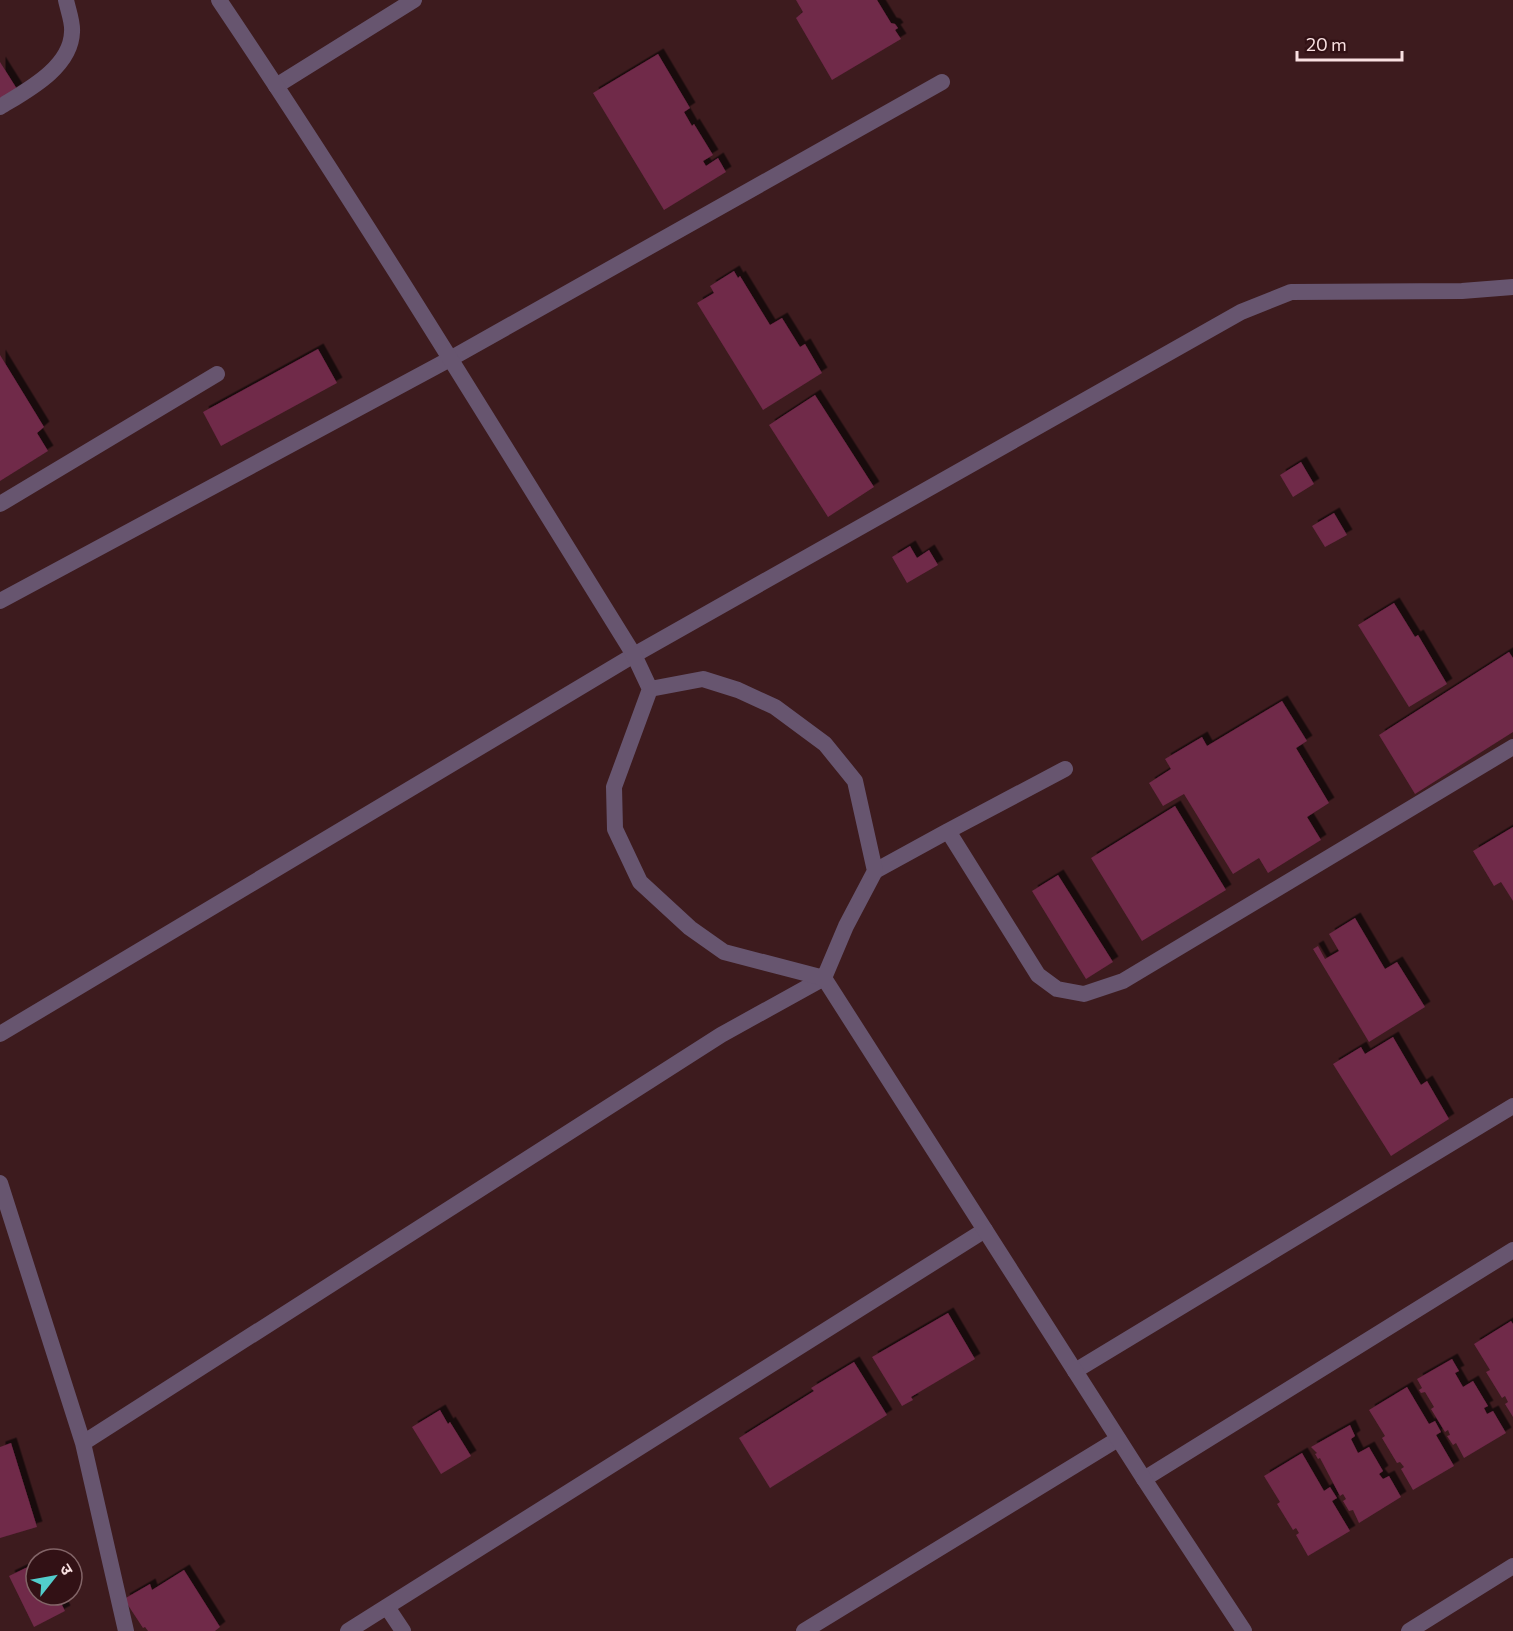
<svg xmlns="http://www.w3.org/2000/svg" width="1513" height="1631" font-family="Commissioner,'Noto Sans Devanagari',sans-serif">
  <defs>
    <filter id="shadow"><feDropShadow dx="5.5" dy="-5.5" stdDeviation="0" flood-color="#0009"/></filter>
  </defs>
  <rect width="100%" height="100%" fill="#3d1b1e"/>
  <path fill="#6f2949" filter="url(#shadow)" d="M 796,0 L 877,0 L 891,23 L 895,24 L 898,28 L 895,30 L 901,39 L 832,80 L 796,18 L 803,12 Z
    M 658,54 L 690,108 L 684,112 L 692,126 L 694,124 L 713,155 L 703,161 L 706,166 L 718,158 L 726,172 L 664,210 L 593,93 Z
    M 0,62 L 17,89 L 0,99 Z
    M 734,271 L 738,278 L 740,276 L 770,325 L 782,318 L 800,347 L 805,344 L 822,373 L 763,410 L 697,303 L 714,293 L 710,286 Z
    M 318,349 L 337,383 L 221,446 L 203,412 Z
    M 0,355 L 44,427 L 37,433 L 48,451 L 0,481 Z
    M 815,395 L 874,487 L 828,517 L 769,425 Z
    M 1301,462 L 1314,484 L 1293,497 L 1280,475 Z
    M 1334,513 L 1347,535 L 1325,547 L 1312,526 Z
    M 910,546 L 917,558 L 929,550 L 938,565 L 907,583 L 892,557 Z
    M 1394,603 L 1415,637 L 1418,635 L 1447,684 L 1409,707 L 1358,625 Z
    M 1509,652 L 1513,658 L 1513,732 L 1415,794 L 1379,735 Z
    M 1282,701 L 1307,741 L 1296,748 L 1329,803 L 1307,817 L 1321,840 L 1268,873 L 1259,858 L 1233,874 L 1184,794 L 1163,806 L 1149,783 L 1171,769 L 1165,759 L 1202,737 L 1207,746 Z
    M 1175,806 L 1226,890 L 1142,941 L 1091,858 Z
    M 1513,827 L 1513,901 L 1501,882 L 1494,886 L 1473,851 Z
    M 1058,875 L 1113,962 L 1086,979 L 1032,891 Z
    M 1355,918 L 1385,969 L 1397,962 L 1425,1007 L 1369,1042 L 1313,949 L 1318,946 L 1325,959 L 1339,951 L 1329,934 Z
    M 1393,1037 L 1421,1085 L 1427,1081 L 1449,1119 L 1391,1156 L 1333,1064 L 1361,1047 L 1365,1054 Z
    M 948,1313 L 975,1359 L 911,1397 L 913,1400 L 902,1406 L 872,1357 Z
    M 1511,1321 L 1513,1324 L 1513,1417 L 1505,1404 L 1508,1402 L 1505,1396 L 1502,1398 L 1486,1372 L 1490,1370 L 1474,1344 Z
    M 1452,1359 L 1459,1371 L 1455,1373 L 1463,1387 L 1473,1381 L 1488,1406 L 1484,1408 L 1487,1414 L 1493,1411 L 1506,1433 L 1464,1458 L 1456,1443 L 1453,1445 L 1447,1436 L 1450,1435 L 1448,1430 L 1445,1432 L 1431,1409 L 1434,1407 L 1425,1392 L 1421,1393 L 1419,1390 L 1422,1388 L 1417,1379 Z
    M 854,1362 L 887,1415 L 770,1488 L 739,1438 L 814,1391 L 811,1388 Z
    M 1407,1387 L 1429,1424 L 1435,1421 L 1441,1432 L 1436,1435 L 1454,1466 L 1413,1490 L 1401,1469 L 1404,1467 L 1400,1462 L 1397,1463 L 1382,1438 L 1385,1436 L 1369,1410 Z
    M 440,1410 L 448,1424 L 450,1422 L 471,1456 L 441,1474 L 412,1427 Z
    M 1350,1425 L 1355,1436 L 1351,1439 L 1358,1453 L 1369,1447 L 1383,1471 L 1379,1474 L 1383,1479 L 1389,1476 L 1401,1497 L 1359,1523 L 1353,1510 L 1349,1511 L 1343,1501 L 1346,1499 L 1343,1494 L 1340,1496 L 1320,1458 L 1318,1459 L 1315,1454 L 1317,1453 L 1311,1447 Z
    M 11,1443 L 37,1527 L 0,1538 L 0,1447 Z
    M 1302,1453 L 1324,1491 L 1330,1487 L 1337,1498 L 1332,1501 L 1350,1531 L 1308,1556 L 1296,1535 L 1299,1533 L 1296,1528 L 1293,1530 L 1277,1504 L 1280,1502 L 1264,1476 Z
    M 36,1563 L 36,1595 L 57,1595 L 65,1611 L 34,1627 L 9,1576 Z
    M 184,1570 L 220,1627 L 215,1631 L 148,1631 L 145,1627 L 143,1628 L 124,1599 L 150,1584 L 152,1590 Z"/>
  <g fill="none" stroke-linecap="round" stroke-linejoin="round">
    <path stroke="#67556f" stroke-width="16" d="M 0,107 C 26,91 71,68 72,32 C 73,22 68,10 66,0
      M 0,504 L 217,374"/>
    <path stroke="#67556f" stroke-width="16" d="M 276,86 L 414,0
      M 0,601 L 450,359 L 942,82
      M 948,831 L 1065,769
      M 875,871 L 948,831 L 1038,975 L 1057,989 L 1084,994 L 1123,981 L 1513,747
      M 0,1034 L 634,655 L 1241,312 L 1291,292 L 1462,291 L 1513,287
      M 0,1183 L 83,1443 L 721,1035 L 824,978
      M 1075,1371 L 1513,1106
      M 83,1443 L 126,1631
      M 1144,1479 L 1513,1250
      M 387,1607 L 403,1631
      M 348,1631 L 985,1230
      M 804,1631 L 1118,1439
      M 1409,1631 L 1513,1566"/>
    <path stroke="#67556f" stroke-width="16" d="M 219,0 C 363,214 498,436 634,655 L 650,689 L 614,787 L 615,829 L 640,882 L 690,928 L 724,952 L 824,978 L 1144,1479 L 1244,1631
      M 650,689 L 703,679 L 738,690 L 775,707 L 825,744 L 855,781 L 875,871 L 846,926 L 824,978"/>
  </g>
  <g transform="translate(54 1577) rotate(59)"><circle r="28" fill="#321115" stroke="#826467" stroke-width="1.5"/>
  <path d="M0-4.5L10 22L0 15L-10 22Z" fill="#52cdcc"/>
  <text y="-9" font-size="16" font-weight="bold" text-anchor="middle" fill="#f9e0e1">उ</text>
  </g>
  <path d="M1297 51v9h105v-9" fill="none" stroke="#f9e0e1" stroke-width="3"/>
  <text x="1306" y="51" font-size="18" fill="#f9e0e1" stroke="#321115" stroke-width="4.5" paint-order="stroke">20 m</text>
</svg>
